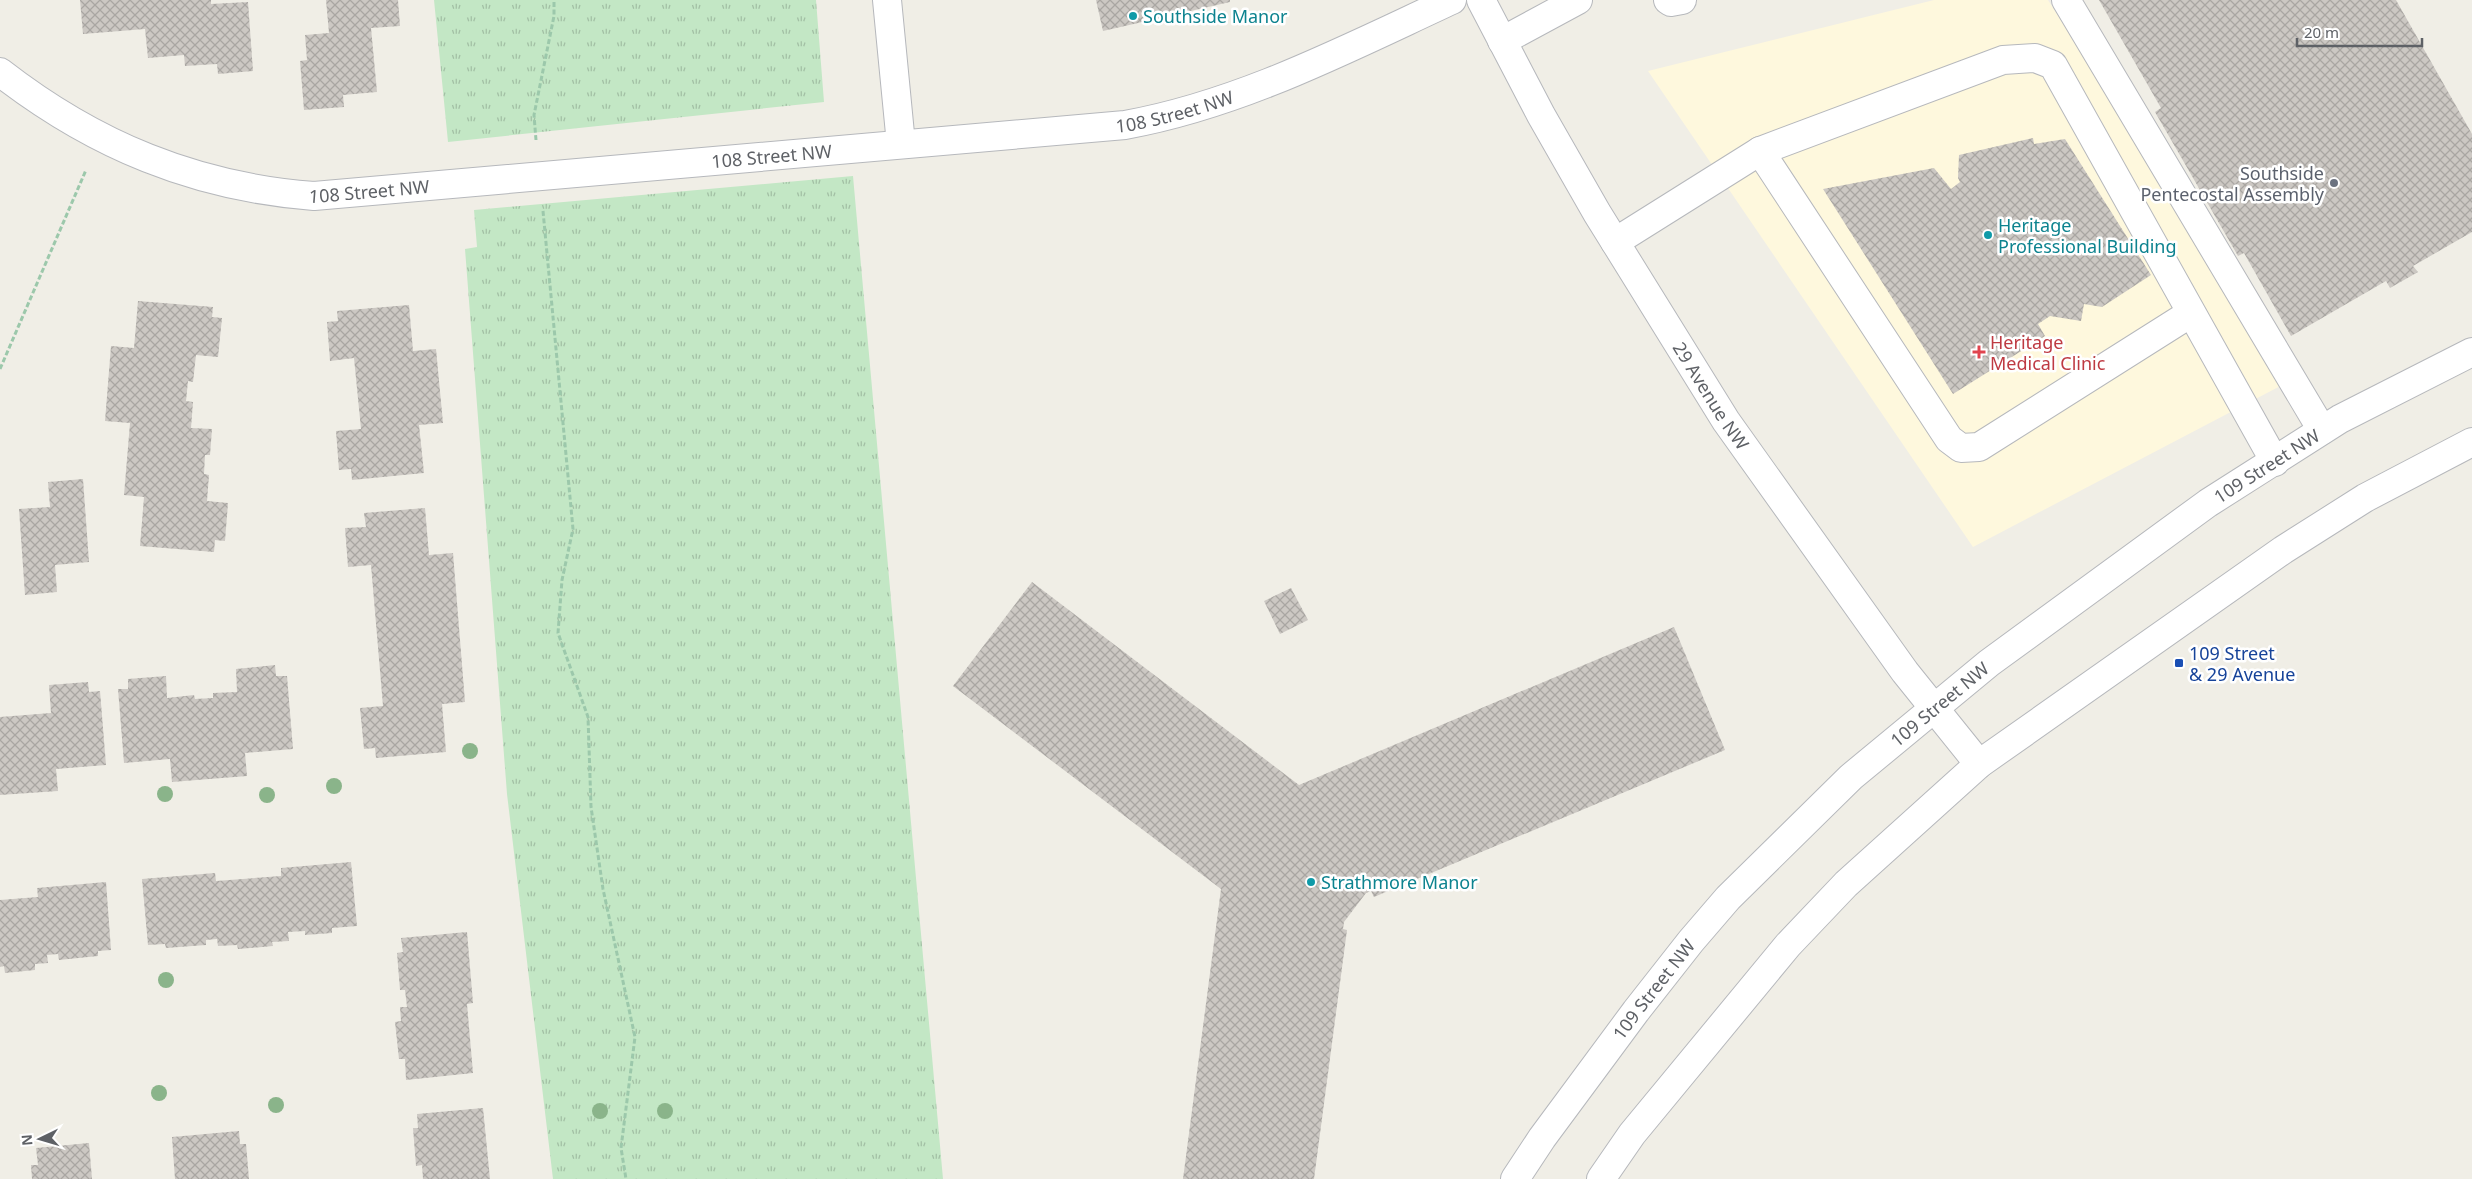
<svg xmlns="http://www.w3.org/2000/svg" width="2472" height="1179" font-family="'Noto Sans',sans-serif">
  <defs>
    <pattern id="grass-tufts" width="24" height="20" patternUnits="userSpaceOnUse" patternTransform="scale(1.25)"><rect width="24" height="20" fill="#c3e7c5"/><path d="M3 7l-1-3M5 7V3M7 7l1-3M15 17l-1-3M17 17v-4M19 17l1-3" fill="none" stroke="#a2bfa4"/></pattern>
    <pattern id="building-cross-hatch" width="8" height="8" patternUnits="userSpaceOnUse" patternTransform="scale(1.25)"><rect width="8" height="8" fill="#ccc8c3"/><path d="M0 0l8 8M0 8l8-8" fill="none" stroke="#a9a6a2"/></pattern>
  </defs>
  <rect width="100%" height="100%" fill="#f0eee6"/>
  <path fill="#fef8dd" d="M 1934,0 L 2048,0 L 2290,381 L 1973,547 L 1648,71 Z"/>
  <path fill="url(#grass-tufts)" d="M 434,0 L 816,0 L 824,102 L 448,142 Z
    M 853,176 L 943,1179 L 553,1179 L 507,794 L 465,249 L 477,247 L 474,210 Z"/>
  <path fill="url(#building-cross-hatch)" d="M 80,0 L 211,0 L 211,4 L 248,2 L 253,71 L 218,74 L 217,64 L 185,66 L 184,55 L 148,58 L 145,29 L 83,34 Z
    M 326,0 L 398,0 L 400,26 L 371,28 L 377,92 L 343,95 L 344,107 L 304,110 L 300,61 L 307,60 L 305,35 L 329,33 Z
    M 1096,0 L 1230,0 L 1230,2 L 1103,31 Z
    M 2099,0 L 2396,0 L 2472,134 L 2472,232 L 2413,266 L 2418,272 L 2390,288 L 2386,281 L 2291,336 L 2244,253 L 2238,256 L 2155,112 L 2161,108 Z
    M 2033,138 L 2034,144 L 2065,139 L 2151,275 L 2102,307 L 2084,304 L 2081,321 L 2050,316 L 2038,324 L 2045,336 L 1953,394 L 1823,189 L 1934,168 L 1951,189 L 1960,182 L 1958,178 L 1959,155 Z
    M 138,301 L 213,307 L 212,317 L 222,318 L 218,357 L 196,355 L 193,382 L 188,381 L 186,401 L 193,402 L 191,428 L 212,429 L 210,455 L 205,455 L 204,474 L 209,475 L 207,501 L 228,503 L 225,541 L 215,540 L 214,552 L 140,546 L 144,497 L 124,495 L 130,423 L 105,421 L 111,346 L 134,348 Z
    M 409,305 L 413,351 L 436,349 L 443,423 L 419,425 L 424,473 L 352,480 L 351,469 L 339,470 L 336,431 L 361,429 L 354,358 L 330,361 L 327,322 L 338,321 L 337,311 Z
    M 83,479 L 89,562 L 55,565 L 57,592 L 25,595 L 19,509 L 50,507 L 48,482 Z
    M 425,508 L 429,555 L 453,553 L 465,702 L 442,704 L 446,752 L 376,758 L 375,748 L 364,749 L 360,708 L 383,706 L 371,565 L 348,567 L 345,528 L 366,527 L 364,513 Z
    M 1032,582 L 1299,785 L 1674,627 L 1725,750 L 1374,897 L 1371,891 L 1366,893 L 1344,922 L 1343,929 L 1347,930 L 1314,1179 L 1183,1179 L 1221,889 L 953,686 Z
    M 1291,588 L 1308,620 L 1280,634 L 1264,601 Z
    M 275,665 L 276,676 L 287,676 L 293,749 L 245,753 L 247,776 L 172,782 L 170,759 L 124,763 L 118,689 L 128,689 L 128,679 L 166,676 L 167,698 L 194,695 L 195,699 L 213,698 L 213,693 L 237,692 L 236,669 Z
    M 88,682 L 89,692 L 100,691 L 106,765 L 56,769 L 58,791 L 0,795 L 0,717 L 51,713 L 49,685 Z
    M 351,862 L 357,926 L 332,928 L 332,933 L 305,935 L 305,931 L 288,932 L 289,941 L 272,942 L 273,946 L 238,949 L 237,945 L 218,946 L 217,939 L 206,940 L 206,945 L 166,948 L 165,944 L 148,945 L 142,879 L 215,873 L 216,881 L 281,876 L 281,868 Z
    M 106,882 L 111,950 L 98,951 L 98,956 L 59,960 L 58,954 L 47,955 L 48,963 L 35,964 L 35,970 L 5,973 L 4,966 L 0,967 L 0,900 L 38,897 L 37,888 Z
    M 467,932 L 473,1003 L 467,1004 L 473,1073 L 406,1080 L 405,1059 L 399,1059 L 395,1022 L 401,1021 L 400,1007 L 407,1007 L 405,990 L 400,990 L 397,953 L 403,952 L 401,938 Z
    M 483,1108 L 490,1179 L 423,1179 L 422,1165 L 416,1166 L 413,1128 L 418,1128 L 417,1114 Z
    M 239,1131 L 240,1144 L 246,1144 L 249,1179 L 175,1179 L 172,1137 Z
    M 89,1143 L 92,1179 L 32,1179 L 31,1165 L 38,1165 L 36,1148 Z"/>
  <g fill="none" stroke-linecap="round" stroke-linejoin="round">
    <defs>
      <g id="minor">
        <path d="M 887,0 L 901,144"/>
        <path id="s1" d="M 1481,0 L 1541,115 L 1597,213 L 1726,421 L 1905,672 L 1979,764"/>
        <path d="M 1668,0 L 1671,2 L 1682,0"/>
        <path d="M 2066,0 L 2322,430"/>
        <path d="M 1502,41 L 1578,0"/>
        <path id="s2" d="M 0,72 C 94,145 195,187 314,196 L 1125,125 C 1241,104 1346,49 1452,0"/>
        <path d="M 1760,151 L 1949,439 L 1961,448 L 1979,447 L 2191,313"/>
        <path d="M 1615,242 L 1760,151 L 2003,60 L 2035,58 L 2053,65 L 2275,462"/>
        <path id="s3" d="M 1515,1179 L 1542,1138 L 1636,1011 L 1691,941 L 1728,898 L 1851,777 L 1989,663 L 2208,503 L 2340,419 L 2472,352"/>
        <path d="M 1601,1179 L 1632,1134 L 1788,945 L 1846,884 L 1979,764 L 2283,550 L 2365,498 L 2472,442"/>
      </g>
    </defs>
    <use href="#minor" stroke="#b6b8bc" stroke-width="30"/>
    <path stroke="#9cc8ab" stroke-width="3" stroke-dasharray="5 2.5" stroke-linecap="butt" d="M 536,140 L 534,115 L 554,16 L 554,0
      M 543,211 L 573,529 L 562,580 L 558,633 L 588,717 L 591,807 L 603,889 L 635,1037 L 621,1148 L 626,1179
      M 0,369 L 86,170"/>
    <use href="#minor" stroke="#fff" stroke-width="28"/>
  </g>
  <g fill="#8ab48a">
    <circle cx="470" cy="751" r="8"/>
    <circle cx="334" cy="786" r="8"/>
    <circle cx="165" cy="794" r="8"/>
    <circle cx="267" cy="795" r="8"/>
    <circle cx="166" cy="980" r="8"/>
    <circle cx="159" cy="1093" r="8"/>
    <circle cx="276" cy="1105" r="8"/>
    <circle cx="600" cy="1111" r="8"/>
    <circle cx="665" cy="1111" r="8"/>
  </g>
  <g fill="#0f9aa8" stroke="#fff" stroke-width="2">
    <circle cx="1133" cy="16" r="5"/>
    <circle cx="1988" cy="235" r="5"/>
    <circle cx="1311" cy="882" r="5"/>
  </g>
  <circle fill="#6b7280" stroke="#fff" stroke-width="2" cx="2334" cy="183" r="5"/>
  <path fill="#e0444e" stroke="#fff" stroke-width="2" d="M1976.5 344.5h5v5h5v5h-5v5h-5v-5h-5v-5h5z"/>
  <rect fill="#1a4fb4" stroke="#fff" stroke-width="2" x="2174" y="658" width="10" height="10" rx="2.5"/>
  <g text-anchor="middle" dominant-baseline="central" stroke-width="5" stroke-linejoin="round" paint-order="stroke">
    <g font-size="18" fill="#0d838f" stroke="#fff" text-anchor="start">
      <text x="1143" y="16">Southside Manor</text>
      <text x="1998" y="225">Heritage<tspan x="1998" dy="21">Professional Building</tspan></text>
      <text x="1321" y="882">Strathmore Manor</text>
    </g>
    <g font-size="18" fill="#5e6166" stroke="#fff">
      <text stroke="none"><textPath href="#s2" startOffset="1208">108 Street NW</textPath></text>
      <text stroke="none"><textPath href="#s2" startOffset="802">108 Street NW</textPath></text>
      <text stroke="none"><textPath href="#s2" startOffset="398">108 Street NW</textPath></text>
      <text stroke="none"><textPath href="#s1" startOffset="458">29 Avenue NW</textPath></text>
      <text stroke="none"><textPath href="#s3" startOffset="1045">109 Street NW</textPath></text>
      <text stroke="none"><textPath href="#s3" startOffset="640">109 Street NW</textPath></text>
      <text stroke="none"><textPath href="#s3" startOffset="235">109 Street NW</textPath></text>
    </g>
    <g font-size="18" fill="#5b616d" stroke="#fff" text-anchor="end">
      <text x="2324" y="173">Southside<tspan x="2324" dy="21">Pentecostal Assembly</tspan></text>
    </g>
    <g font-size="18" fill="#be3a42" stroke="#fff" text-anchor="start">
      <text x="1990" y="342">Heritage<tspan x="1990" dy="21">Medical Clinic</tspan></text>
    </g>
    <g font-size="18" fill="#164399" stroke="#fff" text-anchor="start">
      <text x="2189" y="653">109 Street<tspan x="2189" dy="21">&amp; 29 Avenue</tspan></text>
    </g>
  </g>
  <g transform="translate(40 1139) rotate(265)" stroke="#ffffff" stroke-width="4" paint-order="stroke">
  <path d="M0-4L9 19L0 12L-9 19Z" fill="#5e6166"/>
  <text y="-8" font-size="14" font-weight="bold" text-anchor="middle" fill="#5e6166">N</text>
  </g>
  <path d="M2297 38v8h125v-8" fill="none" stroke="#5e6166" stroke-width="2.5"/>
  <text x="2304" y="38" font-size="15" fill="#5e6166" stroke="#ffffff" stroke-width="4" paint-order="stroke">20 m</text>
</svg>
